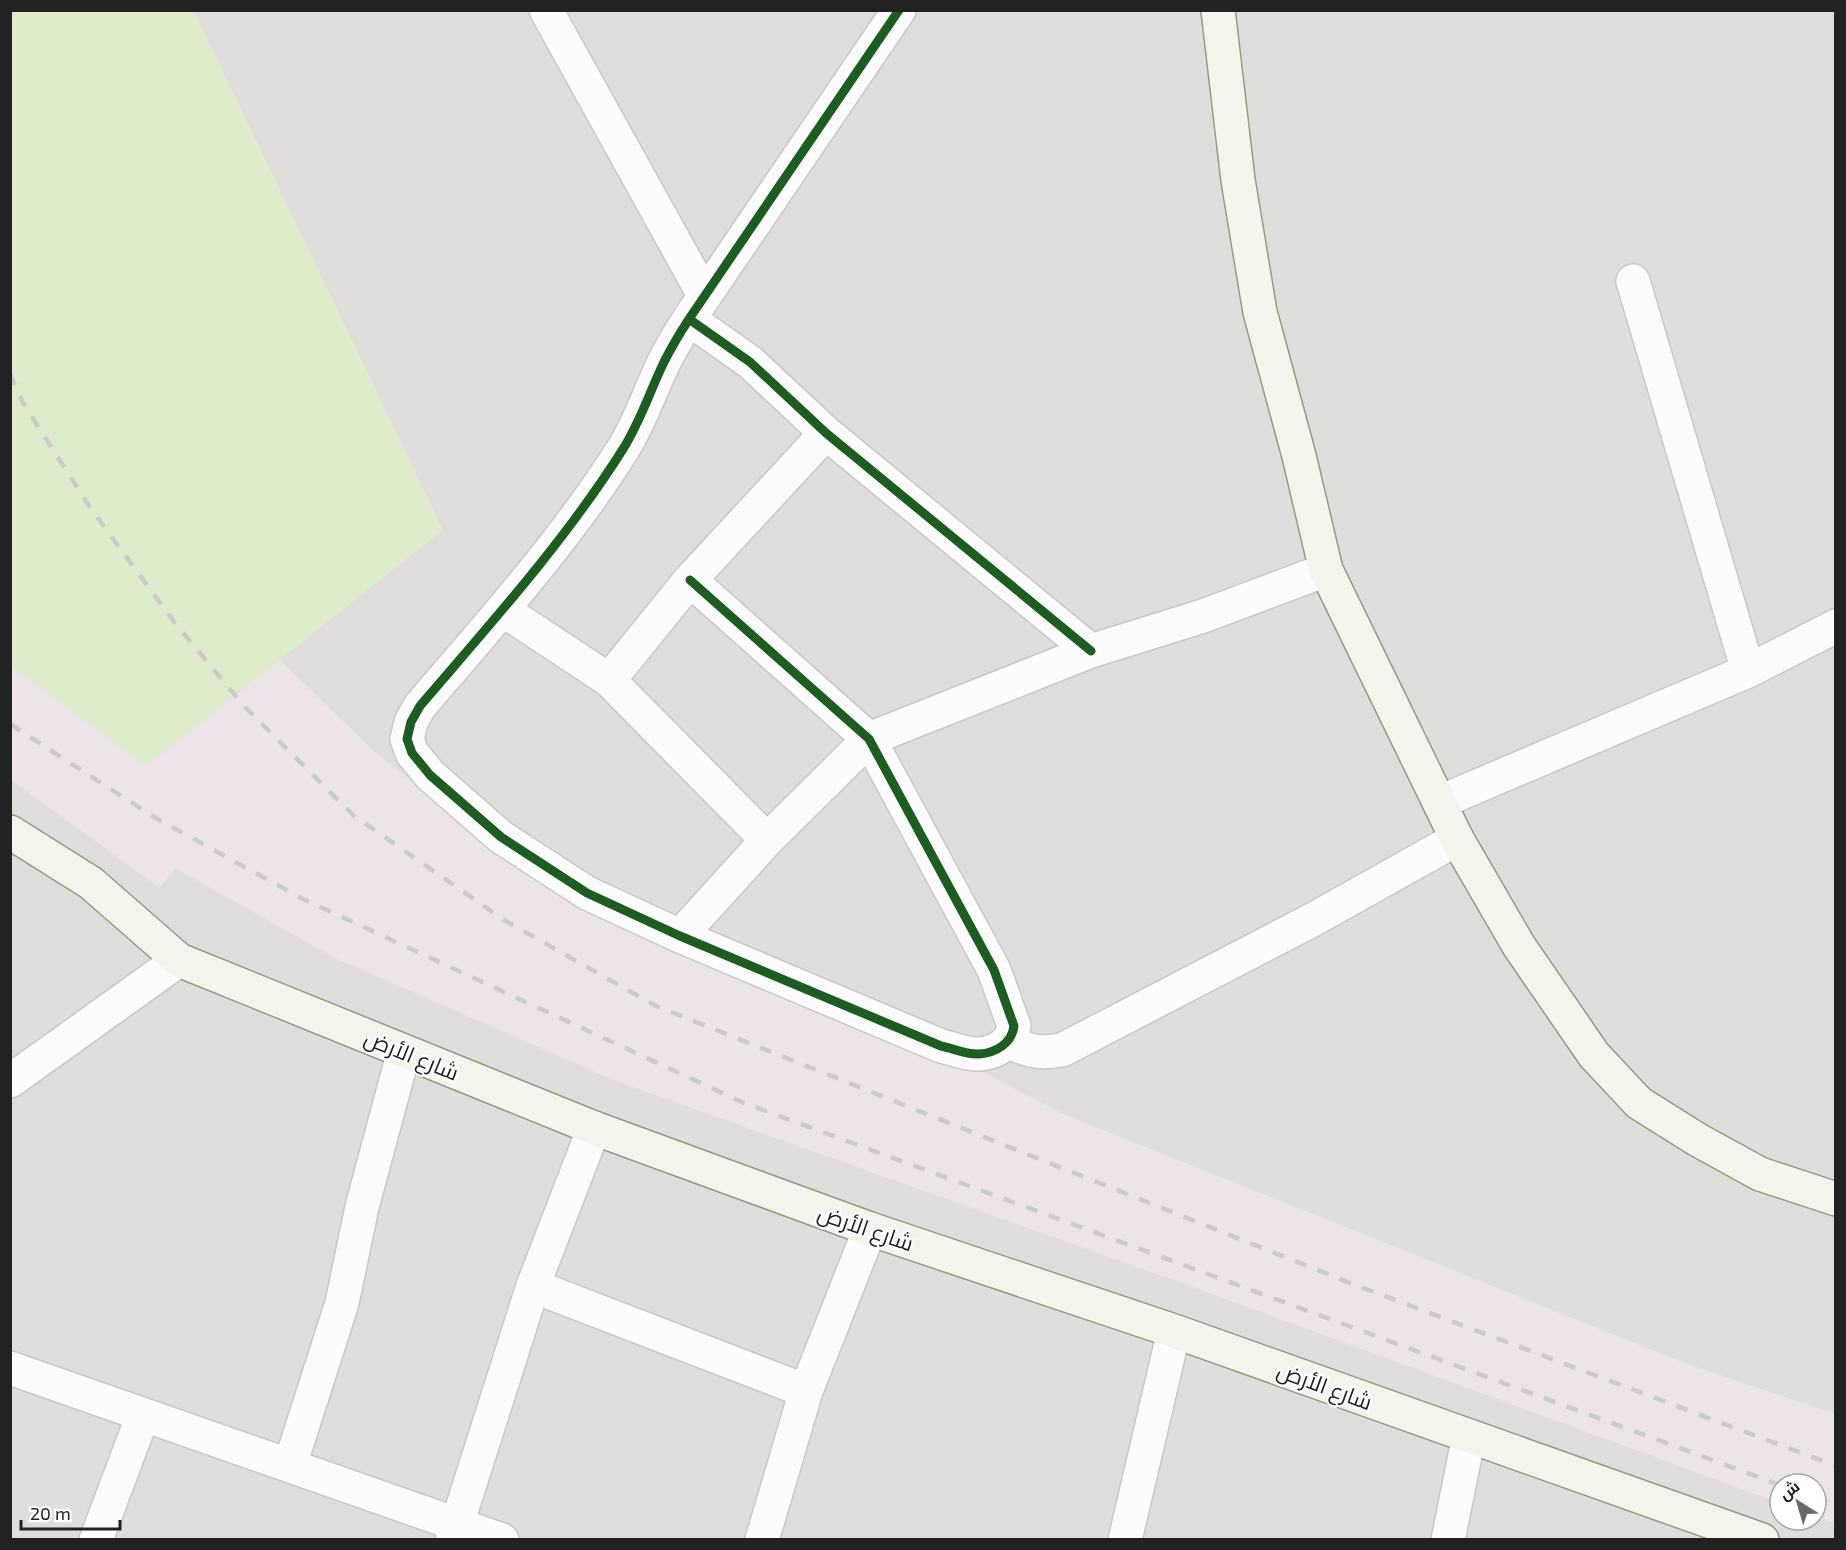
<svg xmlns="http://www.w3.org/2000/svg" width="1846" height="1550" font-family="'Exo 2',Cairo,sans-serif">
  <rect width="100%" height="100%" fill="#f0eeeb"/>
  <path fill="#dfdedc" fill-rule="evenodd" d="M 11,11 L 1835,11 L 1835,1539 L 11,1540 ZM 1780,1484 L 1816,1484 L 1816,1520 L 1780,1520 Z"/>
  <path fill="#ede4e9" d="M 280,660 L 373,750 L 488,843 L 945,1052 L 1061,1113 L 1682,1362 L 1835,1414 L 1835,1523 L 1816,1516 L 1816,1484 L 1780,1484 L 1780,1503 L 1193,1287 L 616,1081 L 335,958 L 175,868 L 160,888 L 11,780 L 11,666 L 146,766 Z"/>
  <path fill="#ddeccb" d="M 11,10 L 194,11 L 443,530 L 146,766 L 11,666 Z"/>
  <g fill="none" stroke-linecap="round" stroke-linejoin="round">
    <defs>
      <path id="minor" d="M 546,10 L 704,295
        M 899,10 L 689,319 L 750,362 L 826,433 L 1091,651
        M 1633,281 L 1748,671
        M 689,319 C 680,333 671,348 664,362 C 650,391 640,422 623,449 C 565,541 491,623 420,706 L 411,722 L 407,739 L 412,753 L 430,775 L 501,837 L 587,893 L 680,936 L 941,1046 C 952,1048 967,1055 979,1054 C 996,1053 1012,1043 1014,1026 L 994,970 L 869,739 L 690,580
        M 503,610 L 609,680 L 767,840
        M 609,680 L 690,580 L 826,433
        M 1440,802 L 1748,671 L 1836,626
        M 680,936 L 767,840 L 869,739 L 1091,651 L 1203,616 L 1326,570
        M 1008,1042 C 1030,1051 1038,1054 1062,1050 L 1314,919 L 1457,839
        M 10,1081 L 179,960
        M 533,1286 L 806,1391
        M 10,1368 L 502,1540
        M 290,1465 L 342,1303 L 362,1207 L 404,1051
        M 96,1540 L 143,1415
        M 762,1540 L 806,1391 L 870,1229
        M 1125,1540 L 1174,1331
        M 1448,1540 L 1469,1436"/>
      <path id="tertiary" d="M 452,1540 L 533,1286 L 594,1128"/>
      <path id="secondary" d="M 1218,10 L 1238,180 L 1260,312 L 1299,456 L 1326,570 L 1457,839 L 1519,946 L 1594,1055 L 1639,1103 L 1698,1140 L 1760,1174 L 1836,1199
        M 10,832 L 91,883 L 179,960 L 594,1128 L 870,1229 L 1174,1331 L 1762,1540"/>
    </defs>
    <use href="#minor" stroke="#c9c8c7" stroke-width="36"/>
    <use href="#tertiary" stroke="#c9c8c7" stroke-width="36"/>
    <use href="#secondary" stroke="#999a82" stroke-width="36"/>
    <use href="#minor" stroke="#fdfcfc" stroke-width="33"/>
    <use href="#tertiary" stroke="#fdfcfc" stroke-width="33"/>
    <use href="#secondary" stroke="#f4f4ed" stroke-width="33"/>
    <path stroke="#ccc" stroke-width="4.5" stroke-dasharray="12 12" stroke-linecap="butt" d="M 10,374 L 23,403 L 91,509 L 175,623 L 244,706 L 353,815 L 504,920 L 656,1006 L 1350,1283 L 1836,1466
      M 10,724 L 154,817 L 301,898 L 744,1103 L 1780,1485
      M 1816,1498 L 1836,1506"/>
    <defs>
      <path id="cycleway" d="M 899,10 L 689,319 L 750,362 L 826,433 L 1091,651
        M 689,319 C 680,333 671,348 664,362 C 650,391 640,422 623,449 C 565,541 491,623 420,706 L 411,722 L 407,739 L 412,753 L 430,775 L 501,837 L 587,893 L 680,936 L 941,1046 C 952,1048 967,1055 979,1054 C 996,1053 1012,1043 1014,1026 L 994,970 L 869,739 L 690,580"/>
    </defs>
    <use href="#cycleway" stroke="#fff" stroke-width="13"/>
    <use href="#cycleway" stroke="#1b5e20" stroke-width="9"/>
  </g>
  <g text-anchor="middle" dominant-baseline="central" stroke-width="4.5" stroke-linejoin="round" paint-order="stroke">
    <g font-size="22" fill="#222" stroke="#fff">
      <text transform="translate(412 1054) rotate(22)">شارع الأرض</text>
      <text transform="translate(866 1227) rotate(19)">شارع الأرض</text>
      <text transform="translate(1325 1385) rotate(20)">شارع الأرض</text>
    </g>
  </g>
  <rect width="1846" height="1550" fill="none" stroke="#222222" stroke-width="24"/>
  <g transform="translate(1798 1502) rotate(323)"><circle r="28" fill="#ffffff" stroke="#a7a7a7" stroke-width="1.5"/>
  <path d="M0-4.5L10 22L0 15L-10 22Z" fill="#6a6968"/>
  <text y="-9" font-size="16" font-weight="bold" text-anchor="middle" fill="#222222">ش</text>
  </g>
  <path d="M21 1520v9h99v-9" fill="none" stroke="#222222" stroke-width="3"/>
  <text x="30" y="1520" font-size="18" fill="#222222" stroke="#ffffff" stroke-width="4.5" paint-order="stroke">20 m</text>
</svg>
